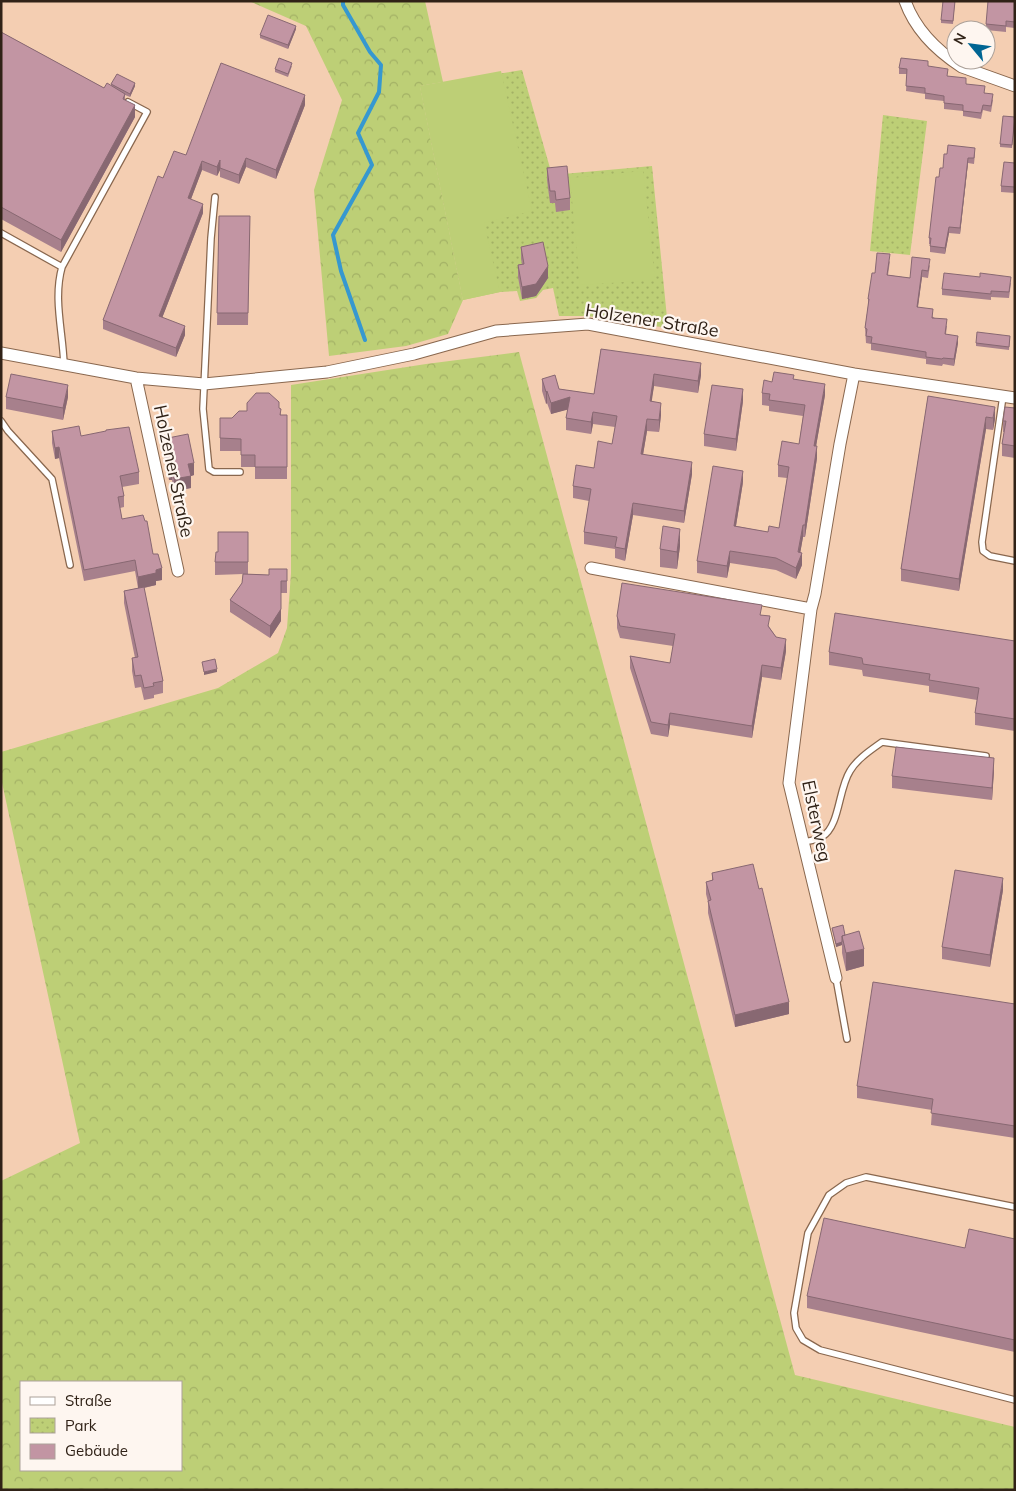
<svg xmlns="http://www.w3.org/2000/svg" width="1016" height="1491" font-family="Mulish,sans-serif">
  <defs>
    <pattern id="forest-crowns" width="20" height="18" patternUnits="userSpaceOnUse" patternTransform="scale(1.25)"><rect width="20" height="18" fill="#bdcf76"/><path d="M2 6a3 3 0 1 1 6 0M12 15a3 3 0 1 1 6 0" fill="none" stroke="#a3b165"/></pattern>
    <pattern id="park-dots" width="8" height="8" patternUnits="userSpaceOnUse" patternTransform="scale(1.25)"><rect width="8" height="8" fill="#bdcf76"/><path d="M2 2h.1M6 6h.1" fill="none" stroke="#a3b165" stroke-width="1.8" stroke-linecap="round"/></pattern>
  </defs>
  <rect width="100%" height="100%" fill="#f4ceb2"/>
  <path fill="url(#forest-crowns)" fill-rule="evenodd" d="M 249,1 L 425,1 L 443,82 L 420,86 L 463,300 L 448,334 L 406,346 L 329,356 L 314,190 L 342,100 L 306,26 Z
    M 519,352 L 795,1375 L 1015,1427 L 1015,1490 L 1,1490 L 1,1181 L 80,1143 L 1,778 L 1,752 L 218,688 L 278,653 L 287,628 L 291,573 L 291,385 L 426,364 ZM 21,1382 L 181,1382 L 181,1470 L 21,1470 Z"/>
  <path fill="url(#park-dots)" d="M 522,70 L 552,175 L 652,166 L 668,328 L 588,316 L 559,316 L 553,288 L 543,290 L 536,298 L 520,301 L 517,291 L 500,292 L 463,300 L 420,86 Z
    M 883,115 L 927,121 L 910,255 L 870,251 Z"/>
  <path fill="#bdcf76" d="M 501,71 L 532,211 L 484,223 L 500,292 L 463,300 L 420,86 Z
    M 643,171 L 655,280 L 580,285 L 570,178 Z"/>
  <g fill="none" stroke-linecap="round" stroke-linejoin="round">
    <path stroke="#3698d0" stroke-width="4" d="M 343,1 L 343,5 L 370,52 L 381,65 L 379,92 L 358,133 L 372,165 L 333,235 L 341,271 L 365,340"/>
    <defs>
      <path id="lane" d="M 215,197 L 211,238 L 203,409 L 209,469 L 214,472 L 240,472
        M 1,233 L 62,267 L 147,112 L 128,102
        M 62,267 C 53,299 63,332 64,365
        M 1003,396 L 982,542 L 983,551 L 990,556 L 1015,561
        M 1,421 L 8,431 L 52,479 L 70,565
        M 803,842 C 809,841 817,840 822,837 C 840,826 838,790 850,771 C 857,759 871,750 882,742 L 986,756
        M 836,978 L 847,1039
        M 1015,1207 L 866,1177 L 846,1183 L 829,1195 L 808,1233 L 794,1313 L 796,1328 L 803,1340 L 820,1350 L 1015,1400"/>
      <path id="street" d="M 905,1 C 915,29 937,51 962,67 L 1015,86
        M 1,353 L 136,378 L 204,384 L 327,372 L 414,354 L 496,331 L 588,324 L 854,374 L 1015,398
        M 136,378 L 178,571
        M 591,568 L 811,609
        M 836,978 L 789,783 L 811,609 L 815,594 L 840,444 L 854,374"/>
    </defs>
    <use href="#lane" stroke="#89674e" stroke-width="8"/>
    <use href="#street" stroke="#89674e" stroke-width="13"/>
    <use href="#lane" stroke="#fff" stroke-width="5.5"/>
    <use href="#street" stroke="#fff" stroke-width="11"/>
  </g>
  <path fill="#a7808c" d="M 955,1 L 953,24 L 941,23 L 941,20 Z
    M 1015,1 L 1015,28 L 1006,27 L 1006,32 L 986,30 L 986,24 Z
    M 296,29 L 288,49 L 260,38 L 260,35 Z
    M 1,32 L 104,88 L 111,86 L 111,84 L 135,86 L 130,97 L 125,95 L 125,100 L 135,117 L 61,252 L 1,219 Z
    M 292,66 L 288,77 L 275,72 L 275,69 Z
    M 928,67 L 947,76 L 966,84 L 985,93 L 993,100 L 991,112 L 983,110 L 981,119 L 963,116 L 963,111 L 944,109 L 944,101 L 925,99 L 925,94 L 906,91 L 907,74 L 899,74 L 899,68 Z
    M 305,105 L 276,179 L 246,167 L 239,184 L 220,177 L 220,170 L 217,176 L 202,170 L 191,199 L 203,213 L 162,318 L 185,335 L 176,357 L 103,329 L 103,320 L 163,178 L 186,155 Z
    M 1015,117 L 1012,148 L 1000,147 L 1000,144 Z
    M 975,154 L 974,164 L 968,163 L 960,234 L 949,233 L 945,254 L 930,252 L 930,244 L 929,244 L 929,238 L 939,177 L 943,168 Z
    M 1015,163 L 1015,193 L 1001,192 L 1001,186 Z
    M 547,168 L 570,198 L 570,210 L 556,212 L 555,203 L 550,203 L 547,180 Z
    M 219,216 L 250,216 L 248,325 L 217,325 Z
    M 521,247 L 548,278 L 536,296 L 522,299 L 518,277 L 518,265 L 522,264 L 521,259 Z
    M 890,261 L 888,275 L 910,278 L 930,265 L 928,278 L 922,277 L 918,307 L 947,326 L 946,334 L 958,343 L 954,366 L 943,364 L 942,366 L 926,364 L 926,359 L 871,350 L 871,344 L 866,343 L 865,328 L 868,306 L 868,299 L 875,273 Z
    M 1011,283 L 1009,298 L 991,297 L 991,300 L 942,295 L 942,289 Z
    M 1010,336 L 1009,350 L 976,346 L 976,343 Z
    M 601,349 L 701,375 L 698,393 L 654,386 L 651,401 L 661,415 L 659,432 L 647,431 L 643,455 L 692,474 L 684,523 L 633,515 L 625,561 L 615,558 L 615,549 L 584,544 L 584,532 L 589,501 L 573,498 L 573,486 L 594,468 L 612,444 L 615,427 L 593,424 L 591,434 L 566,430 L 566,418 L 568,409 L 551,414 L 547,403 L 546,404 L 542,391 L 542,379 L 559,389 L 594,394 Z
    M 794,379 L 825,395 L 816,446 L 817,458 L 805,537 L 803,537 L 800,553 L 802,565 L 796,579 L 776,570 L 730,563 L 727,578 L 697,573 L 697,561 L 743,482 L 736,526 L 768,532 L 779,528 L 787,478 L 778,477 L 778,465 L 799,444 L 803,416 L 769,411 L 769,406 L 762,405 L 762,393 L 772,382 Z
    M 928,396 L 995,419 L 993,430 L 986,429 L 959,591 L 901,581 L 901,569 Z
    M 6,397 L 68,397 L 63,420 L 6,409 Z
    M 743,401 L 736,451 L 704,446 L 704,434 Z
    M 279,408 L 281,415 L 287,415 L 287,479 L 255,479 L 255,467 L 241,467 L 241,451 L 220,451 L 220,418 L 232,418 L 247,411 Z
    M 1015,408 L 1015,458 L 1002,456 L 1002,444 L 1004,432 L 1003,432 L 1003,421 Z
    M 52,431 L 81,436 L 139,472 L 139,484 L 122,487 L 124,496 L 124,507 L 120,508 L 122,519 L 153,554 L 162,580 L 156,581 L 156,585 L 144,588 L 163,681 L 163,693 L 154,695 L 154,698 L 144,700 L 141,687 L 135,688 L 132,671 L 132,658 L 135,658 L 124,603 L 124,591 L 138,588 L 135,571 L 84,581 L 59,458 L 55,459 L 52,443 Z
    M 163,439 L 194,475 L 191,476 L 191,488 L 174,491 L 172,480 L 169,480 L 163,451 Z
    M 248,532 L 248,574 L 269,575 L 287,569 L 287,593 L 281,593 L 281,621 L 270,638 L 230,612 L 230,600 L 242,583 L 243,574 L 215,575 L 215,562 L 218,552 Z
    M 680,546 L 677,569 L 660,567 L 660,549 Z
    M 762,615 L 770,628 L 786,651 L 781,680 L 762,677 L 752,738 L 670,725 L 668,737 L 651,734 L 630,668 L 630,656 L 670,663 L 673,646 L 620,638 L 617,628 L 617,616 Z
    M 1015,641 L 1015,731 L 975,725 L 975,713 L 977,700 L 929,692 L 929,686 L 863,676 L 862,670 L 829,665 L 829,652 Z
    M 994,770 L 992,800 L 892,788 L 892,776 Z
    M 712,873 L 759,889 L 789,1014 L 735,1027 L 708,913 L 708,902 L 706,894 L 706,882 L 712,880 Z
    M 1003,890 L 990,967 L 942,959 L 942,947 Z
    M 832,928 L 845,935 L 864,966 L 846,971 L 842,953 L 842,945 L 836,947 Z
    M 1015,1004 L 1015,1138 L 931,1125 L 932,1110 L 857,1098 L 857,1086 Z
    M 1015,1239 L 1015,1352 L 807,1308 L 807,1296 L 965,1248 Z"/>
  <path fill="#886872" d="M 296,26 L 296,29 L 288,49 L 288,45 Z
    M 135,83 L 135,86 L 130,97 L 130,94 Z
    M 305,95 L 305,105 L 276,179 L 276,170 Z
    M 135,105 L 135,117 L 61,252 L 61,240 Z
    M 246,158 L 246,167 L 239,184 L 239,175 Z
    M 968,158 L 968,163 L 960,234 L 960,228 Z
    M 220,160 L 220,170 L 217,176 L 217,167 Z
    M 202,161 L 202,170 L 188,207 L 188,198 Z
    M 203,204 L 203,213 L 159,326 L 159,316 Z
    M 949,227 L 949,233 L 945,254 L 945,248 Z
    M 548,266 L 548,278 L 536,296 L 522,299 L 522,287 Z
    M 922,270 L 922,277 L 917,313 L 917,307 Z
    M 185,326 L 185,335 L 176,357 L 176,348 Z
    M 958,336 L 958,343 L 954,366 L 954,359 Z
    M 701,363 L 701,375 L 698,393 L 698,381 Z
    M 654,374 L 654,386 L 650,413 L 650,401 Z
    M 825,384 L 825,395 L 814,458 L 814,446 Z
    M 68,385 L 68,397 L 63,420 L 63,408 Z
    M 743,389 L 743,401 L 736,451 L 736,439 Z
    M 547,391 L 547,403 L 546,404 L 546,392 Z
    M 570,397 L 570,409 L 551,414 L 551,403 Z
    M 661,403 L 661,415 L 659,432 L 659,420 Z
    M 995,407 L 995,419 L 993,430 L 993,418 Z
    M 593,412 L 593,424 L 591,434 L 591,422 Z
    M 986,417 L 986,429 L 959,591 L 959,579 Z
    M 647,419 L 647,431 L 641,466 L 641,454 Z
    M 817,446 L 817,458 L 805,537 L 805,525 Z
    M 59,447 L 59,458 L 55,459 L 55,448 Z
    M 692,462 L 692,474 L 684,523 L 684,511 Z
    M 194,463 L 194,475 L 191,476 L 191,488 L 174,491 L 174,479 L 188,464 Z
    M 169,468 L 172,468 L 172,480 L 169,480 Z
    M 743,471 L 743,482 L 734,538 L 734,526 Z
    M 633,503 L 633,515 L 625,561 L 625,549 Z
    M 803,525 L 803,537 L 799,560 L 802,553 L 802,565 L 796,579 L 796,568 Z
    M 680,529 L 680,546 L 677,569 L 677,552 Z
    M 730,551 L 730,563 L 727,578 L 727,566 Z
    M 162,568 L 162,580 L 156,581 L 156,585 L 138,589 L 138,577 L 156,570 Z
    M 281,609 L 281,621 L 270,638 L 270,626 Z
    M 786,639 L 786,651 L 781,680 L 781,668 Z
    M 762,665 L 762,677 L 752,738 L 752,726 Z
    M 217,669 L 217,672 L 204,675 L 204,672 Z
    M 670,713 L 670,725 L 668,737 L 668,725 Z
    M 994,758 L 994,770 L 992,800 L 992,788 Z
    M 1003,878 L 1003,890 L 990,967 L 990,955 Z
    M 842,942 L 842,945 L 836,947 L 836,944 Z
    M 864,949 L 864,966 L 846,971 L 846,953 Z
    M 789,1002 L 789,1014 L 735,1027 L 735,1015 Z"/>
  <path fill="#c295a3" stroke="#886872" d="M 943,1 L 955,1 L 953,21 L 941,20 Z
    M 988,1 L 1015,1 L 1015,22 L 1006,21 L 1006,26 L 986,24 Z
    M 268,15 L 296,26 L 288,45 L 260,35 Z
    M 967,26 L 978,28 L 978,30 L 967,30 Z
    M 1,32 L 104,88 L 107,83 L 125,94 L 123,99 L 135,105 L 61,240 L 1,207 Z
    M 279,58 L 292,63 L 288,74 L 275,69 Z
    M 901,58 L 928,61 L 928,66 L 948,69 L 947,76 L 966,78 L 966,84 L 985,86 L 984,93 L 993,94 L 991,106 L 983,105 L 981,113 L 963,111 L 963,105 L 944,103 L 944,96 L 925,93 L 925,88 L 906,86 L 907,69 L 899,68 Z
    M 221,63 L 305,95 L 276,170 L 246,158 L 239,175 L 220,168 L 220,160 L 217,167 L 202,161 L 188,198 L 203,204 L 159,316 L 185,326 L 176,348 L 103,320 L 158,176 L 163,178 L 174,151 L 186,155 Z
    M 117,74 L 135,83 L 130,94 L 111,84 Z
    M 1003,116 L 1015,117 L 1012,145 L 1000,144 Z
    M 948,145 L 975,148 L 974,158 L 968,158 L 960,228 L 949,227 L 945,248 L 930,246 L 931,238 L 929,238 L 936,177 L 939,177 L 940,168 L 943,168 L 944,154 L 947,154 Z
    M 1004,162 L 1015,163 L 1015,187 L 1001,186 Z
    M 567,166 L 570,198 L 556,200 L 555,191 L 550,191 L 547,168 Z
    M 219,216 L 250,216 L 248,313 L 217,313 Z
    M 543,242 L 548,266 L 536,284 L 522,287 L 518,265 L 524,264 L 521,247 Z
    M 877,253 L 890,254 L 887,275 L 910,278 L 912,257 L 930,259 L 928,271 L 922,270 L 917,307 L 933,309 L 932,318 L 947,319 L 945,334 L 958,336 L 954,359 L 943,358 L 942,359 L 926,357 L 926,352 L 871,343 L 872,337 L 866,336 L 867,329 L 865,328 L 869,299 L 868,299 L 872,273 L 875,273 Z
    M 944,273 L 980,277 L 980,273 L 1011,277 L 1009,292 L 991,291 L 991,294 L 942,289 Z
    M 977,332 L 1010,336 L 1009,347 L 976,343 Z
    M 601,349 L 701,363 L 698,381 L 654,374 L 650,401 L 661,403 L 659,420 L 647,419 L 641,454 L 692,462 L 684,511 L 633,503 L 625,549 L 615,547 L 617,537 L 584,532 L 591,489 L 573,486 L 576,465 L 594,468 L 598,441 L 612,444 L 617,416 L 593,412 L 591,422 L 566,418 L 570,397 L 551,403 L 547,391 L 546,392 L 542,379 L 555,375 L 559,389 L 594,394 Z
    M 774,372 L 794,375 L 793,379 L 825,384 L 814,446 L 817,446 L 805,525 L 803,525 L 798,552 L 802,553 L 796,568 L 776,558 L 730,551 L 727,566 L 697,561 L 713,466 L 743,471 L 734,526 L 768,532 L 769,526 L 779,528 L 789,467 L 778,465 L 782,441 L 799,444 L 805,405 L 769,400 L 770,394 L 762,393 L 764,380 L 772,382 Z
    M 11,374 L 68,385 L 63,408 L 6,397 Z
    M 712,385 L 743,389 L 736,439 L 704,434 Z
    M 256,393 L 269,393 L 279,402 L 279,408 L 281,409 L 280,415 L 287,415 L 287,467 L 255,467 L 255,455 L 241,455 L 241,439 L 220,438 L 220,418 L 232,418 L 239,411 L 247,411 L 247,403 Z
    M 928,396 L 995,407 L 993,418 L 986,417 L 959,579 L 901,569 Z
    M 1005,407 L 1015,408 L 1015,446 L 1002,444 L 1006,421 L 1003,421 Z
    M 79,426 L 81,436 L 106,431 L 106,430 L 129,427 L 139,472 L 120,476 L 124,496 L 118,497 L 122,519 L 143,515 L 145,521 L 147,521 L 153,554 L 158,554 L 162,568 L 156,570 L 156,573 L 138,577 L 135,560 L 84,570 L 59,447 L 55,448 L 52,431 Z
    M 188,434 L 194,463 L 188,464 L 191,476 L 174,479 L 172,468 L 169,468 L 163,439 Z
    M 663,526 L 680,529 L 677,552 L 660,549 Z
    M 218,532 L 248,532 L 248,562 L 215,562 L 216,552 L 218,552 Z
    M 269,569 L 287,569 L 287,581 L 281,581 L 281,609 L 270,626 L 230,600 L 242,583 L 243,574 L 269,575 Z
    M 622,583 L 762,605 L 760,615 L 770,616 L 768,626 L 776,637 L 786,639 L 781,668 L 762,665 L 752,726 L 670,713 L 668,725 L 651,722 L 630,656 L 670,663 L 675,634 L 620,626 L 617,616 Z
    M 144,587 L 163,681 L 153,683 L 154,686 L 144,688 L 141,675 L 135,676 L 132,658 L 138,657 L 124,591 Z
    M 835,613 L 1015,641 L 1015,719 L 975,713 L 979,688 L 929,680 L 930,674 L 863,664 L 862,658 L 829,652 Z
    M 215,659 L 217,669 L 204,672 L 202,662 Z
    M 896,747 L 994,758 L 992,788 L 892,776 Z
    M 753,864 L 759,889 L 762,888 L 789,1002 L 735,1015 L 708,901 L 711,900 L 706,882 L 713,880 L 712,873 Z
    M 955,870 L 1003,878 L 990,955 L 942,947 Z
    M 843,925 L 845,935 L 842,936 L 842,942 L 836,944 L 832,928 Z
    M 859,931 L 864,949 L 846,953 L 842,936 Z
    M 873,982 L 1015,1004 L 1015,1126 L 931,1113 L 933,1099 L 857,1086 Z
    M 824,1218 L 965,1248 L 969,1229 L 1015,1239 L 1015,1340 L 807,1296 Z"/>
  <g text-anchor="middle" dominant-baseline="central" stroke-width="4.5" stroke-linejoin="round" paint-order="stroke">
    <g font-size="18" fill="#302217" stroke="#fef6f0">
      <text transform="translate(652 320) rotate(9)">Holzener Straße</text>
      <text transform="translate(174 471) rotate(78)">Holzener Straße</text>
      <text transform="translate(817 821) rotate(78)">Elsterweg</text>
    </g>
  </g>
  <rect width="1016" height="1491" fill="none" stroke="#302217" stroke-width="5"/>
  <rect x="20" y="1381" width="162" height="90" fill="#fef6f0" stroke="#aca199"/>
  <rect x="30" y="1397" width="25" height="8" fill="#ffffff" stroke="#aca199"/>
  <text x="65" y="1406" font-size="15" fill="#302217">Straße</text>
  <rect x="30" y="1418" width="25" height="15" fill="url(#park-dots)" stroke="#aca199"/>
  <text x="65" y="1431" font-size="15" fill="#302217">Park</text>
  <rect x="30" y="1444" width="25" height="15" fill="#c295a3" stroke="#aca199"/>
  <text x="65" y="1456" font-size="15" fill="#302217">Gebäude</text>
  <g transform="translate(971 45) rotate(299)"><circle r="24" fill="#fef6f0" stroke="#aca199"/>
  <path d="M0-4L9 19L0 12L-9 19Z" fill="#006593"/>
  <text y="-8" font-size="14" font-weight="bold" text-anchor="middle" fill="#302217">N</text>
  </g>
</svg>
